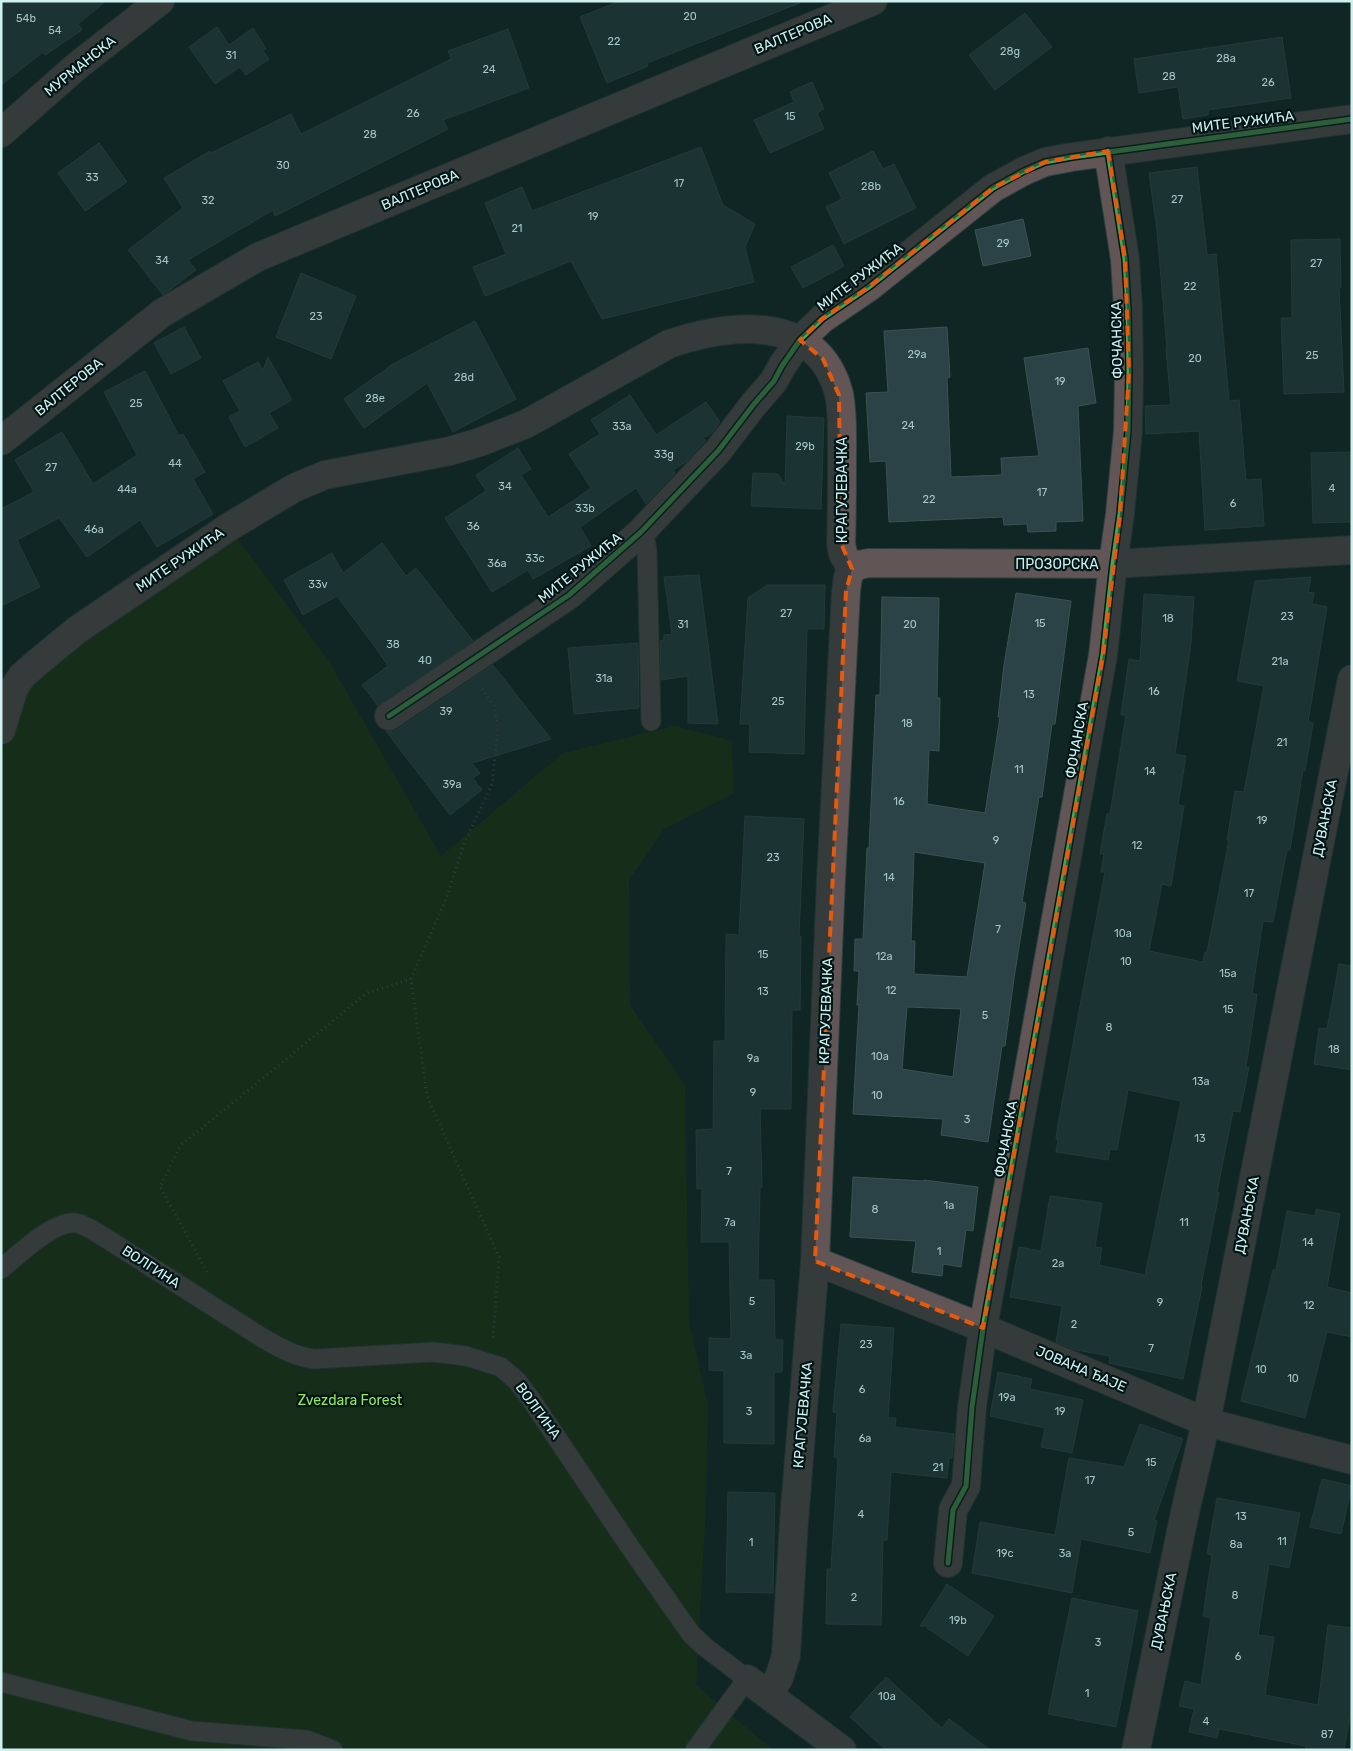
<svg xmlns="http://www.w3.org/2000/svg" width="1353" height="1751" font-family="Rubik,sans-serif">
  <rect width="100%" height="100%" fill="#102625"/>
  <path fill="#1d370c" d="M 229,527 L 330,663 L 441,856 L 563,753 L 675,726 L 732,741 L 734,793 L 664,829 L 629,880 L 630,1005 L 685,1085 L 689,1323 L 708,1405 L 705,1523 L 696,1685 L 773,1750 L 1,1750 L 1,730 L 14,688 Z"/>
  <path fill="#2b4346" stroke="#3b5253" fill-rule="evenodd" d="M 1,1 L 106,1 L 78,24 L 82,30 L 45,55 L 43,52 L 1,85 Z
    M 620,1 L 800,1 L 800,3 L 647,63 L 648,66 L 607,83 L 580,17 Z
    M 1025,13 L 1052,47 L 995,90 L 969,55 Z
    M 217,27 L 229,45 L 253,28 L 266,49 L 263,51 L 269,59 L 246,75 L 240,67 L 215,84 L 189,47 Z
    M 508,29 L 529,88 L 443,120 L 448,129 L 275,216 L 273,210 L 188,260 L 196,270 L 163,295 L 128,250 L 183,208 L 164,178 L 210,151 L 211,153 L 291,114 L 301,134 L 451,59 L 448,51 Z
    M 1282,37 L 1291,98 L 1208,110 L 1208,115 L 1183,119 L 1178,87 L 1139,93 L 1134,59 Z
    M 812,82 L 824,109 L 817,113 L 824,129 L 770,153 L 754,120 L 794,102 L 790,92 Z
    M 99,143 L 127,182 L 85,211 L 58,173 Z
    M 701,147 L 723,205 L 755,224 L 745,247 L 754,282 L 602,319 L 571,261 L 485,296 L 473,267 L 506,254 L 485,203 L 522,187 L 532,211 Z
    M 873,151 L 883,169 L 894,164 L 916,208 L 844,244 L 826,207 L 842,199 L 829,173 Z
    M 1197,167 L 1207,255 L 1216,254 L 1229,401 L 1239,400 L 1246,480 L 1261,479 L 1264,526 L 1205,530 L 1199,431 L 1146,434 L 1145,406 L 1171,405 L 1166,349 L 1167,349 L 1157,230 L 1149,173 Z
    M 1023,219 L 1031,256 L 983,266 L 975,230 Z
    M 1340,239 L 1341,287 L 1339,287 L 1344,392 L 1284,394 L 1281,318 L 1292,318 L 1291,240 Z
    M 833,245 L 844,266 L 803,288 L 791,267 Z
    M 301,273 L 356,296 L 331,359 L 276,337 Z
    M 475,321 L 516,399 L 453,432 L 427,383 L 364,428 L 344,399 L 393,364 Z
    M 184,327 L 201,358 L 171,374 L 154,343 Z
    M 947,327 L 950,377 L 947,378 L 951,477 L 1002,475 L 1001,458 L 1039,456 L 1024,358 L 1088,348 L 1096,403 L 1078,406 L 1083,521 L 1056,522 L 1056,531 L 1028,532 L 1027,524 L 1004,525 L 1003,517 L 889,522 L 886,461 L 870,462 L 866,393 L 888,392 L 884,331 Z
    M 268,357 L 292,400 L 269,413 L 278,428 L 245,447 L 229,417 L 240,411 L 223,381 L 258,362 L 263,370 Z
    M 145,371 L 179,436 L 183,434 L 205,472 L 193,479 L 213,514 L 157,547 L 140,520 L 87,557 L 59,518 L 17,540 L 40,587 L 1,606 L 1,509 L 34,492 L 15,460 L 62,432 L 93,484 L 137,455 L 104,392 Z
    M 630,395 L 656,435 L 706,402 L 720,422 L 712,433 L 703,438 L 706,441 L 686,462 L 673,470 L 675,473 L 646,504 L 636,488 L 580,527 L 591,546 L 533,579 L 528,570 L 492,592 L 445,518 L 486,491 L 476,475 L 518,448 L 531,469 L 521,475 L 548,517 L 571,502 L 591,488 L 569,454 L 600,434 L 591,420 Z
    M 787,416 L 824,418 L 821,509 L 751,506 L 753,473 L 778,474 L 785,485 Z
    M 1352,452 L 1352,522 L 1313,523 L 1311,453 Z
    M 382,543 L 406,576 L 416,568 L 473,641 L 378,706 L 362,685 L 388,666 L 373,644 L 337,596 L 303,615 L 284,580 L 332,553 L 343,573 Z
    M 699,575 L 709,652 L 718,724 L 688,723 L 688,676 L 661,680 L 660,641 L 664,640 L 664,635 L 672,634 L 664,577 Z
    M 1311,577 L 1308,592 L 1314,593 L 1312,604 L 1327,607 L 1308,722 L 1313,723 L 1305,771 L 1303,770 L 1290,850 L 1287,850 L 1273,922 L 1263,921 L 1252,994 L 1257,994 L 1246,1067 L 1249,1067 L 1240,1112 L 1233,1111 L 1217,1192 L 1219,1193 L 1201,1286 L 1202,1287 L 1183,1379 L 1109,1363 L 1110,1356 L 1076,1350 L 1056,1342 L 1062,1306 L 1010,1297 L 1019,1247 L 1041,1251 L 1050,1196 L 1102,1203 L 1095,1247 L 1102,1248 L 1099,1265 L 1145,1275 L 1181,1101 L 1128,1090 L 1117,1150 L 1110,1149 L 1108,1160 L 1056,1152 L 1058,1139 L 1056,1139 L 1058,1124 L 1105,872 L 1101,872 L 1104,854 L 1100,854 L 1107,814 L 1110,814 L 1126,715 L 1121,715 L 1129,659 L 1140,661 L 1144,594 L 1194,597 L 1191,643 L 1175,754 L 1186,756 L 1178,805 L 1184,806 L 1171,886 L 1162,884 L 1149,951 L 1203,962 L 1205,952 L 1207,952 L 1229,840 L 1227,840 L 1235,791 L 1244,792 L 1264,686 L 1237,681 L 1255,581 Z
    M 767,585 L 825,585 L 824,629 L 807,629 L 804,754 L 749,752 L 750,724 L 740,724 L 748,598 Z
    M 1016,593 L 1071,601 L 1055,724 L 1052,724 L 1042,797 L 1039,797 L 1022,902 L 1026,903 L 1014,978 L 1005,1046 L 1002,1046 L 988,1142 L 941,1135 L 943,1119 L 853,1114 L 859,1005 L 857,1005 L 859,971 L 854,971 L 855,939 L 863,939 L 867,848 L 869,848 L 876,695 L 880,695 L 882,597 L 939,598 L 937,698 L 940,698 L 939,751 L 929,750 L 927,804 L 985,813 L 1000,717 L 998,717 L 1004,665 ZM 914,852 L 985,863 L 967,977 L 914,974 L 915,941 L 911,941 ZM 907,1007 L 961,1009 L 953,1077 L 902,1069 Z
    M 638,643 L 639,708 L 574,714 L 568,648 Z
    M 493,665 L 551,739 L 472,763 L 480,773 L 473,778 L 482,790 L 450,815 L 386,731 L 391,731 L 398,729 Z
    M 745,816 L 804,819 L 799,936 L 801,936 L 800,1010 L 792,1010 L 791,1109 L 760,1109 L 762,1187 L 760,1187 L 758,1280 L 774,1280 L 775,1340 L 783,1340 L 782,1372 L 774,1372 L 774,1444 L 724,1443 L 724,1371 L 709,1370 L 709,1338 L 731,1339 L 729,1242 L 701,1242 L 702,1188 L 697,1189 L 696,1130 L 713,1129 L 714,1041 L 725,1041 L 726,934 L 739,935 Z
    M 1339,964 L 1352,966 L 1352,1070 L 1314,1064 L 1319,1028 L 1327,1029 Z
    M 853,1177 L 924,1181 L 924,1180 L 978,1187 L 973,1231 L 966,1230 L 961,1267 L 943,1264 L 942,1276 L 912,1272 L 916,1241 L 850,1237 Z
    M 1316,1209 L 1340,1214 L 1327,1287 L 1352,1293 L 1352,1337 L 1327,1332 L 1305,1418 L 1241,1401 L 1273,1270 L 1276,1270 L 1287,1211 L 1315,1216 Z
    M 841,1324 L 894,1328 L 888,1418 L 896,1418 L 895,1427 L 954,1434 L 952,1458 L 949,1458 L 947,1478 L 891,1472 L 887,1540 L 883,1540 L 881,1625 L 826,1624 L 827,1569 L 831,1569 L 838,1458 L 834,1457 L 837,1413 L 833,1412 Z
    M 998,1372 L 1032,1379 L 1030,1389 L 1083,1400 L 1072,1453 L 1041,1447 L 1045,1428 L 990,1416 Z
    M 1140,1424 L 1183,1439 L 1154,1520 L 1157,1521 L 1150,1553 L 1081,1539 L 1072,1593 L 972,1573 L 980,1522 L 1055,1535 L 1069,1458 L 1124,1467 Z
    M 1322,1479 L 1352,1486 L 1341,1534 L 1310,1527 Z
    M 728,1492 L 775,1493 L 773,1593 L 726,1592 Z
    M 1217,1498 L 1300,1513 L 1289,1568 L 1269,1564 L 1258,1635 L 1274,1637 L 1265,1695 L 1318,1705 L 1328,1625 L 1352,1628 L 1352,1705 L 1344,1750 L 1305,1750 L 1306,1746 L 1219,1729 L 1217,1738 L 1189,1732 L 1194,1709 L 1179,1706 L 1185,1681 L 1201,1685 L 1211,1618 L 1203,1616 L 1212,1555 L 1207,1554 Z
    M 947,1584 L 994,1616 L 968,1656 L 927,1628 L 929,1626 L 920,1626 Z
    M 1072,1598 L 1138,1611 L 1116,1727 L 1048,1714 Z
    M 886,1677 L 942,1728 L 949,1719 L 990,1750 L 886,1750 L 850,1717 L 881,1682 L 881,1685 Z"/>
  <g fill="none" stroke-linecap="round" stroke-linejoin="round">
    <defs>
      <path id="service" d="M 641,532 L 645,540 L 647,551 L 651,721
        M 1,1269 C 18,1255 54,1220 76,1223 C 87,1225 95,1232 104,1237 L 261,1337 C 278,1347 295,1357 315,1359 L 433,1352 L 466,1356 L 501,1367 L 517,1381 L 530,1398 L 630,1547 L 691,1634 L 705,1647 L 747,1679 L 695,1750
        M 1,1682 L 192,1731 L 307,1740 L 333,1750"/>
      <path id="minor" d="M 1,133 L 77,66 L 160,1
        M 1,441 L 162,313 L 258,257 L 873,1
        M 852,569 L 859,565 L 869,563 L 1113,564 L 1352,550
        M 389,716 L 569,595 L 641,532 L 718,451 L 754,404 L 774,381 L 782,366 L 800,340 L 822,319 L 869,287 L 993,188 L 1024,171 L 1045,162 L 1072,157 L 1352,119
        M 1,730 L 14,688 L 22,676 L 38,662 L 77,630 L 229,527 L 294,488 L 325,475 L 450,451 L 480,442 L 526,424 L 669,344 C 731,323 818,313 839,394 C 843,413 842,436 842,455 C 842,484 842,514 841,543 L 843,554 L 852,569
        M 815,1261 L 983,1328 L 1206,1422 L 1352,1460
        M 948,1563 L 953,1510 L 966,1486 L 972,1407 L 983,1328 L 1103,655 L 1113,564 L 1120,514 L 1128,431 L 1129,372 L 1128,308 L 1125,259 L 1108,151
        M 747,1679 L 842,1750
        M 768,1694 L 779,1678 L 786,1655 L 794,1521 L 815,1261 L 831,879 L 846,591 L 848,577 L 852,569
        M 1136,1750 L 1185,1512 L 1206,1422 L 1352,679"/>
    </defs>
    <use href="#service" stroke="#2d4140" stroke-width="21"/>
    <use href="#minor" stroke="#2d4140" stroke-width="30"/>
    <path stroke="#595858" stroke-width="3" stroke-dasharray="1 4" stroke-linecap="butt" d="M 482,689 L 494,706 L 498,727 L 492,784 L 464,844 L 446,899 L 411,979 L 427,1096 L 499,1257 L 493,1338
      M 207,1272 L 160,1187 L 180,1146 L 367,993 L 411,979"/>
    <use href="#service" stroke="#625556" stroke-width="19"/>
    <use href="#minor" stroke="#625556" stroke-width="28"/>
    <defs>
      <path id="cycleway" d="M 389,716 L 569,595 L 641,532 L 718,451 L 754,404 L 774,381 L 782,366 L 800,340 L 822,319 L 869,287 L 993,188 L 1024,171 L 1045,162 L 1072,157 L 1352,119
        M 948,1563 L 953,1510 L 966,1486 L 972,1407 L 983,1328 L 1103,655 L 1113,564 L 1120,514 L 1128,431 L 1129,372 L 1128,308 L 1125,259 L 1108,151"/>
    </defs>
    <use href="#cycleway" stroke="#001515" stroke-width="8"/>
    <use href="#cycleway" stroke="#4ca352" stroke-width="5"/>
  </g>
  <path d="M0 0H1353V1751H0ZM 1108,151 L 1125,259 L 1129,372 L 1120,514 L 1103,655 L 983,1328 L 815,1261 L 846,591 L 852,569 L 841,543 L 839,395 L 823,359 L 800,340 L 822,319 L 869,287 L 993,188 L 1045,162 Z" fill="#102625" fill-opacity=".55" fill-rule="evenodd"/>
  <path fill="none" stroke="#e8590c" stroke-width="4" stroke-dasharray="10 6" stroke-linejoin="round" d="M 1108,151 L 1125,259 L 1129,372 L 1120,514 L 1103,655 L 983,1328 L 815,1261 L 846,591 L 852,569 L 841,543 L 839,395 L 823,359 L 800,340 L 822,319 L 869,287 L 993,188 L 1045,162 Z"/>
  <g text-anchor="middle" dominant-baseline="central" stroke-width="4.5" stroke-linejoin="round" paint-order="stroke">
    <g font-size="11" fill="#a7c6c6">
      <text x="690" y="16">20</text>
      <text x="26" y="18">54b</text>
      <text x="55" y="30">54</text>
      <text x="614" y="41">22</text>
      <text x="1010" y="51">28g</text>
      <text x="231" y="55">31</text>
      <text x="1226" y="58">28a</text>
      <text x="489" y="69">24</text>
      <text x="1169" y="76">28</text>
      <text x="1268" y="82">26</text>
      <text x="413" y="113">26</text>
      <text x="790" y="116">15</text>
      <text x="370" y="134">28</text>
      <text x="283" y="165">30</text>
      <text x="92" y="177">33</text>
      <text x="679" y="183">17</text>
      <text x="871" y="186">28b</text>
      <text x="1177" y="199">27</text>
      <text x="208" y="200">32</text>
      <text x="593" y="216">19</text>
      <text x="517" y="228">21</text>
      <text x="1003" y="243">29</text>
      <text x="162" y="260">34</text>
      <text x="1316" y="263">27</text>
      <text x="1190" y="286">22</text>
      <text x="316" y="316">23</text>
      <text x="917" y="354">29a</text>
      <text x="1312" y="355">25</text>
      <text x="1195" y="358">20</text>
      <text x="464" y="377">28d</text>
      <text x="1060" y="381">19</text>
      <text x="375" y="398">28e</text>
      <text x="136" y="403">25</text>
      <text x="908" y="425">24</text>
      <text x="622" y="426">33a</text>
      <text x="805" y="446">29b</text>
      <text x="664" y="454">33g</text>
      <text x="175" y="463">44</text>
      <text x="51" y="467">27</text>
      <text x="505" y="486">34</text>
      <text x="1332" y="488">4</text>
      <text x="127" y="489">44a</text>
      <text x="1042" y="492">17</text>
      <text x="929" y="499">22</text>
      <text x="1233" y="503">6</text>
      <text x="585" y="508">33b</text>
      <text x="473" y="526">36</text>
      <text x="94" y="529">46a</text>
      <text x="535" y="558">33c</text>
      <text x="497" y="563">36a</text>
      <text x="318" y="584">33v</text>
      <text x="786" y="613">27</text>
      <text x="1287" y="616">23</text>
      <text x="1168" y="618">18</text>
      <text x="1040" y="623">15</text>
      <text x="683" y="624">31</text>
      <text x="910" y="624">20</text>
      <text x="393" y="644">38</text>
      <text x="425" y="660">40</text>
      <text x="1280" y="661">21a</text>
      <text x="604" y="678">31a</text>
      <text x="1154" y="691">16</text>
      <text x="1029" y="694">13</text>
      <text x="778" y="701">25</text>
      <text x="446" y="711">39</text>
      <text x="907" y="723">18</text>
      <text x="1282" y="742">21</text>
      <text x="1019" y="769">11</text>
      <text x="1150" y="771">14</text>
      <text x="452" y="784">39a</text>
      <text x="899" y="801">16</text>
      <text x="1262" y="820">19</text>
      <text x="996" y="840">9</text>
      <text x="1137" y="845">12</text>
      <text x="773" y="857">23</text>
      <text x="889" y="877">14</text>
      <text x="1249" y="893">17</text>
      <text x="998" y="929">7</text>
      <text x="1123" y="933">10a</text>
      <text x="763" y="954">15</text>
      <text x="884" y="956">12a</text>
      <text x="1126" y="961">10</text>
      <text x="1228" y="973">15a</text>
      <text x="891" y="990">12</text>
      <text x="763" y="991">13</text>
      <text x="1228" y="1009">15</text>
      <text x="985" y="1015">5</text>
      <text x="1109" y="1027">8</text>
      <text x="1334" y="1049">18</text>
      <text x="880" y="1056">10a</text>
      <text x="753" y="1058">9a</text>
      <text x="1201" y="1081">13a</text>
      <text x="753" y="1092">9</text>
      <text x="877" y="1095">10</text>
      <text x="967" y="1119">3</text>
      <text x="1200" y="1138">13</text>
      <text x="729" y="1171">7</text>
      <text x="949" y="1205">1a</text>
      <text x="875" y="1209">8</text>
      <text x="730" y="1222">7a</text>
      <text x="1184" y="1222">11</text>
      <text x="1308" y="1242">14</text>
      <text x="939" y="1251">1</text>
      <text x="1058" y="1263">2a</text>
      <text x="752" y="1301">5</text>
      <text x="1160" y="1302">9</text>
      <text x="1309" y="1305">12</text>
      <text x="1074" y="1324">2</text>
      <text x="866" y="1344">23</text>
      <text x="1151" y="1348">7</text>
      <text x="746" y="1355">3a</text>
      <text x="1261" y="1369">10</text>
      <text x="1293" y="1378">10</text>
      <text x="862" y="1389">6</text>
      <text x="1007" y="1397">19a</text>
      <text x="749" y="1411">3</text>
      <text x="1060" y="1411">19</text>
      <text x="865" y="1438">6a</text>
      <text x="1151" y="1462">15</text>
      <text x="938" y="1467">21</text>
      <text x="1090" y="1480">17</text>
      <text x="861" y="1514">4</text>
      <text x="1241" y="1516">13</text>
      <text x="1131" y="1532">5</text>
      <text x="1282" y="1541">11</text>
      <text x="751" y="1542">1</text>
      <text x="1236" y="1544">8a</text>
      <text x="1005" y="1553">19c</text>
      <text x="1065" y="1553">3a</text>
      <text x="1235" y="1595">8</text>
      <text x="854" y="1597">2</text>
      <text x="958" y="1620">19b</text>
      <text x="1098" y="1642">3</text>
      <text x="1238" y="1656">6</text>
      <text x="1087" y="1693">1</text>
      <text x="887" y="1696">10a</text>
      <text x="1206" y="1721">4</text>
      <text x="1327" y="1734">87</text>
    </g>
    <g font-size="14" fill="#d0f1f0" stroke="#001515">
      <text transform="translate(793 34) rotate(-23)">ВАЛТЕРОВА</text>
      <text transform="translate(80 66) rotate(-39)">МУРМАНСКА</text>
      <text transform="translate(1243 122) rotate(-7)">МИТЕ РУЖИЋА</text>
      <text transform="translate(420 190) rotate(-23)">ВАЛТЕРОВА</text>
      <text transform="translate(860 277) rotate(-37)">МИТЕ РУЖИЋА</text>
      <text transform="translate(1117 340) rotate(-91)">ФОЧАНСКА</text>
      <text transform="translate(69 387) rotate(-39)">ВАЛТЕРОВА</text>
      <text transform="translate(842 490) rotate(-90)">КРАГУЈЕВАЧКА</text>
      <text transform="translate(180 560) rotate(-34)">МИТЕ РУЖИЋА</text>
      <text x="1057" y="564">ПРОЗОРСКА</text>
      <text transform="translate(580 568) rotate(-39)">МИТЕ РУЖИЋА</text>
      <text transform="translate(1077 740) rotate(-80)">ФОЧАНСКА</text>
      <text transform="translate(1325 818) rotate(-79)">ДУВАЊСКА</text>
      <text transform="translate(826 1011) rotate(-88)">КРАГУЈЕВАЧКА</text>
      <text transform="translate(1006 1139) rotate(-80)">ФОЧАНСКА</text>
      <text transform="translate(1247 1215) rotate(-79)">ДУВАЊСКА</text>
      <text transform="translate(151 1267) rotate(33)">ВОЛГИНА</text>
      <text transform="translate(1081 1369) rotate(23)">ЈОВАНА ЂАЈЕ</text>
      <text transform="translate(538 1411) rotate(54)">ВОЛГИНА</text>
      <text transform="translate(803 1415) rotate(-85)">КРАГУЈЕВАЧКА</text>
      <text transform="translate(1164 1611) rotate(-78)">ДУВАЊСКА</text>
    </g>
    <g font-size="14" fill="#97e85c" stroke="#001515">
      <text x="350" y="1400">Zvezdara Forest</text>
    </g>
  </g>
  <rect width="1353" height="1751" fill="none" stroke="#d0f1f0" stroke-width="5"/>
</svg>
